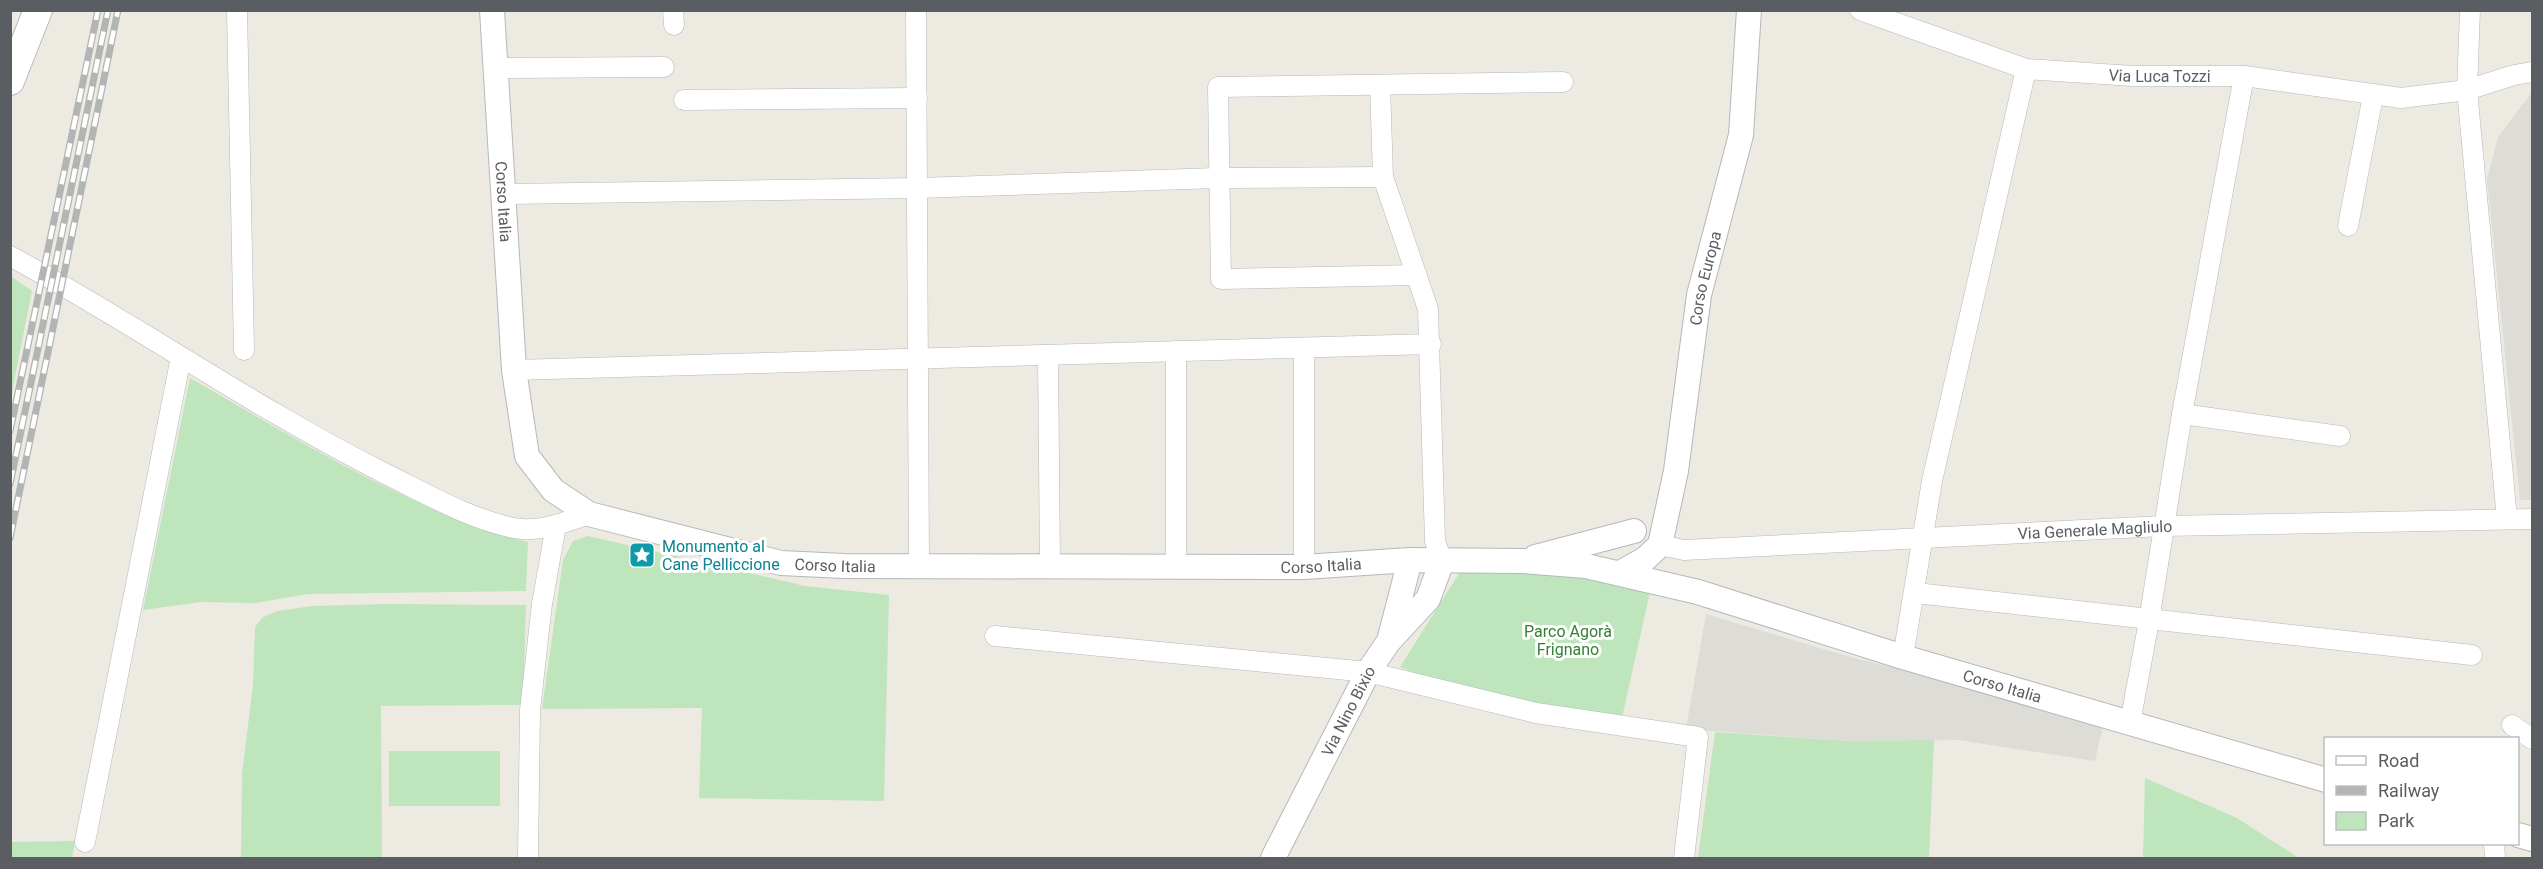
<svg xmlns="http://www.w3.org/2000/svg" width="2543" height="869" font-family="Roboto,sans-serif">
  <rect width="100%" height="100%" fill="#edeae1"/>
  <path fill="#dedcd6" d="M 2532,92 L 2532,500 L 2520,500 L 2487,179 L 2498,137 Z
    M 1706,614 L 1843,655 L 2104,721 L 2095,761 L 1958,740 L 1848,741 L 1686,729 Z"/>
  <path fill="#bfe5bd" d="M 12,277 L 32,291 L 11,397 L 10,284 Z
    M 190,378 C 299,440 407,509 528,542 L 526,591 L 308,594 L 255,603 L 201,602 L 143,610 Z
    M 588,536 L 805,586 L 889,595 L 884,801 L 699,798 L 702,708 L 542,709 L 563,560 L 573,541 Z
    M 1463,567 L 1585,574 L 1650,592 L 1621,722 L 1425,677 L 1400,667 Z
    M 385,604 L 526,605 L 523,705 L 381,706 L 382,858 L 241,858 L 242,774 L 253,685 L 255,627 L 262,618 L 277,611 L 313,606 Z
    M 1715,732 L 1848,741 L 1934,740 L 1929,858 L 1698,858 Z
    M 389,751 L 500,751 L 500,806 L 389,806 Z
    M 2145,778 L 2237,818 L 2299,858 L 2143,858 Z
    M 75,841 L 72,858 L 11,858 L 11,842 Z"/>
  <g fill="none" stroke-linecap="round" stroke-linejoin="round">
    <defs>
      <g id="minor">
        <path d="M 237,10 L 244,350"/>
        <path d="M 673,10 L 674,25"/>
        <path d="M 916,10 L 919,566"/>
        <path id="s1" d="M 1860,10 L 2026,69 L 2133,76 L 2244,76 L 2401,98 L 2467,90 L 2514,75 L 2532,72"/>
        <path d="M 2470,10 L 2467,90 L 2507,519"/>
        <path d="M 494,68 L 664,67"/>
        <path d="M 1380,85 L 1383,177 L 1428,309 L 1435,541 L 1442,561"/>
        <path d="M 684,100 L 917,98"/>
        <path d="M 503,194 L 918,188 L 1217,178 L 1383,177"/>
        <path d="M 2348,226 L 2373,96"/>
        <path d="M 10,256 C 137,325 255,408 384,473 C 425,493 469,519 514,528 C 540,533 565,522 589,514"/>
        <path d="M 1417,275 L 1221,279 L 1218,87 L 1563,82"/>
        <path d="M 1176,351 L 1176,567"/>
        <path d="M 1048,355 L 1050,566"/>
        <path d="M 514,370 L 1431,344"/>
        <path d="M 2182,414 L 2340,436"/>
        <path id="s2" d="M 1660,545 L 1684,550 L 2163,526 L 2532,519"/>
        <path d="M 1304,567 L 1304,348"/>
        <path d="M 1916,593 L 2472,655"/>
        <path d="M 995,636 L 1368,672 L 1536,713 L 1698,737 L 1684,858"/>
        <path d="M 1903,657 L 1932,481 L 2026,69"/>
        <path d="M 2130,723 L 2149,621 L 2182,414 L 2244,76"/>
        <path d="M 2512,725 L 2532,739"/>
        <path d="M 85,842 L 181,357"/>
        <path d="M 2494,844 L 2495,858"/>
        <path d="M 528,858 L 530,710 L 542,604 L 556,525"/>
      </g>
      <g id="tertiary">
        <path id="s3" d="M 492,10 L 514,370 L 527,456 L 553,490 L 589,514 L 781,563 L 844,566 L 1304,567 L 1410,560 L 1522,561 L 1586,566 L 1698,592 L 1903,657 L 2326,780"/>
        <path d="M 1535,557 L 1634,531"/>
        <path id="s4" d="M 1620,573 L 1645,559 L 1660,545 L 1676,471 L 1699,295 L 1741,135 L 1749,10"/>
        <path d="M 1391,639 L 1428,599 L 1442,561"/>
        <path d="M 2518,835 L 2532,839"/>
        <path id="s5" d="M 1273,858 L 1368,672 L 1389,641 L 1410,560"/>
      </g>
      <path id="secondary" d="M 10,81 L 38,10"/>
    </defs>
    <use href="#minor" stroke="#b4b8bc" stroke-width="21"/>
    <use href="#tertiary" stroke="#b4b8bc" stroke-width="26"/>
    <use href="#secondary" stroke="#b5b9be" stroke-width="30"/>
    <use href="#minor" stroke="#fff" stroke-width="20"/>
    <use href="#tertiary" stroke="#fff" stroke-width="24"/>
    <use href="#secondary" stroke="#fff" stroke-width="28"/>
    <defs>
      <path id="rail" d="M 10,431 L 98,10
        M 10,484 L 108,10
        M 10,538 L 118,10"/>
    </defs>
    <use href="#rail" stroke="#b3b4b4" stroke-width="7"/>
    <use href="#rail" stroke="#fff" stroke-width="4.5" stroke-dasharray="14" stroke-linecap="butt"/>
  </g>
  <defs>
    <symbol id="sight-square" viewBox="-11 -11 22 22"><rect x="-9" y="-9" width="18" height="18" rx="4" fill="#0f9aa8" stroke="#fff"/><path d="M0-6L1.8-2.2L6-1.7L2.9 1.2L3.7 5.4L0 3.3L-3.7 5.4L-2.9 1.2L-6-1.7L-1.8-2.2Z" fill="#fff"/></symbol>
  </defs>
  <g fill-rule="evenodd">
    <use href="#sight-square" x="627" y="540" width="30" height="30"/>
  </g>
  <g text-anchor="middle" dominant-baseline="central" stroke-width="6" stroke-linejoin="round" paint-order="stroke">
    <g font-size="16" fill="#5a5e63" stroke="#fff">
      <text stroke="none"><textPath href="#s1" startOffset="310">Via Luca Tozzi</textPath></text>
      <text stroke="none"><textPath href="#s3" startOffset="192">Corso Italia</textPath></text>
      <text stroke="none"><textPath href="#s4" startOffset="320">Corso Europa</textPath></text>
      <text stroke="none"><textPath href="#s2" startOffset="436">Via Generale Magliulo</textPath></text>
      <text stroke="none"><textPath href="#s3" startOffset="786">Corso Italia</textPath></text>
      <text stroke="none"><textPath href="#s3" startOffset="1272">Corso Italia</textPath></text>
      <text stroke="none"><textPath href="#s3" startOffset="1971">Corso Italia</textPath></text>
      <text stroke="none"><textPath href="#s5" startOffset="165">Via Nino Bixio</textPath></text>
    </g>
    <g font-size="16" fill="#0d838f" stroke="#fff" text-anchor="start">
      <text x="662" y="546">Monumento al<tspan x="662" dy="18">Cane Pelliccione</tspan></text>
    </g>
    <g font-size="16" fill="#338133" stroke="#fff">
      <text x="1568" y="631">Parco Agorà<tspan x="1568" dy="18">Frignano</tspan></text>
    </g>
  </g>
  <rect width="2543" height="869" fill="none" stroke="#5a5e63" stroke-width="24"/>
  <rect x="2324" y="737" width="195" height="108" fill="#ffffff" stroke="#bdbfc1" stroke-width="1.5"/>
  <rect x="2336" y="756" width="30" height="9" fill="#ffffff" stroke="#bdbfc1" stroke-width="1.5"/>
  <text x="2378" y="767" font-size="18" fill="#5a5e63">Road</text>
  <rect x="2336" y="786" width="30" height="9" fill="#b3b4b4" stroke="#bdbfc1" stroke-width="1.5"/>
  <text x="2378" y="797" font-size="18" fill="#5a5e63">Railway</text>
  <rect x="2336" y="812" width="30" height="18" fill="#bfe5bd" stroke="#bdbfc1" stroke-width="1.5"/>
  <text x="2378" y="827" font-size="18" fill="#5a5e63">Park</text>
</svg>
